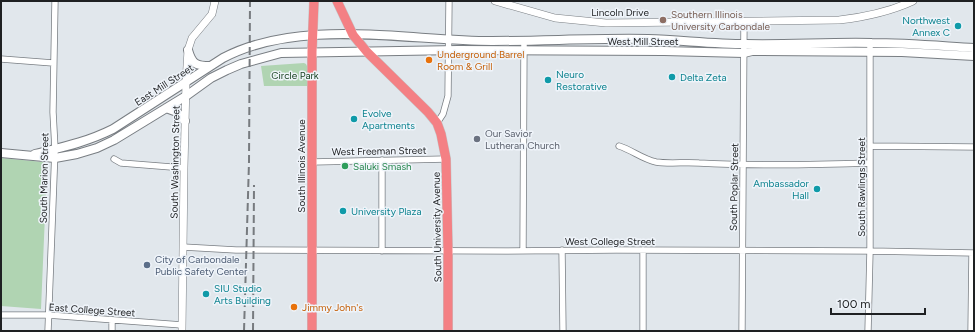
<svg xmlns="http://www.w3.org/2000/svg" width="975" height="332" font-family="Figtree,sans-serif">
  <rect width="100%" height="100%" fill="#e1e7ec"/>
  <path fill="#b0d4b2" d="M 304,63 L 306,64 L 307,66 L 307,86 L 264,86 L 261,66 Z
    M 1,158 L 43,162 L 47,168 L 41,309 L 1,306 Z"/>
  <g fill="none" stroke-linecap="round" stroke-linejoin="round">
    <defs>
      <path id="minor" d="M 1,59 L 53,63
        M 437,123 L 443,114 L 448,96 L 449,1
        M 619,146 C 632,150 642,159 656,162 C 667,164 686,162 699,163 C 756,166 813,165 870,163
        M 870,146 L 974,147
        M 114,159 L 121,163 L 184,168
        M 382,160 L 382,251
        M 312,162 L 446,159
        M 183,247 L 236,250 L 506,251 L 616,250 L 870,251 L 974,253
        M 562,250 L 563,331
        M 523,251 L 524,41
        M 1,315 L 48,315 L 182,325
        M 112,321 L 112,331
        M 48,331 L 55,149 L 53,112 L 55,1
        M 643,331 L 643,250
        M 742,331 L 744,21
        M 868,331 L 870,251 L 870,43
        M 971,331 L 972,253"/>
      <path id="tertiary" d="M 495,1 L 555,18 L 606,23 L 839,20 C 865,17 889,12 913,1
        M 182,331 L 184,168 L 186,82 L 188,50 L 192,38 L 212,14 L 215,1"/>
      <path id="secondary" d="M 188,50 C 192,64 196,66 210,66
        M 166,108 L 177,112 L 185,121
        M 1,153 L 55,158 L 77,154 L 97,148 L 114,140 L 186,96 L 211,78 L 227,70 L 241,64 L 281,53 L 458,50 L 664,51 L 744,53 L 752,51 L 902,52 L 974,56
        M 35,154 C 63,147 87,142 113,129 L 223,58 C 301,17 407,41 492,41 C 544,41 596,38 648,39 C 681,40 713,44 746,44 C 788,45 830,42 872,43 C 906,43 940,46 974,48"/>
      <path id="trunk" d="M 337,1 L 353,35 L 367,52 L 428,112 L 437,123 L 441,134 L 446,159 L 448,251 L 448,331
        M 312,331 L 312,52 L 314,1"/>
    </defs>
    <use href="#minor" stroke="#797e83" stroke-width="7"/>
    <use href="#tertiary" stroke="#797e83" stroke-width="8"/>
    <use href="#secondary" stroke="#797e83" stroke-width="10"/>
    <use href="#trunk" stroke="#c4c5c6" stroke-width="10"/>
    <use href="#minor" stroke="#fff" stroke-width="5.5"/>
    <use href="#tertiary" stroke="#fff" stroke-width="7"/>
    <use href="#secondary" stroke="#fff" stroke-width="8"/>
    <use href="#trunk" stroke="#f48084" stroke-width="9"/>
    <path stroke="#777b7f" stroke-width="2" stroke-dasharray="8 4" stroke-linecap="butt" d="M 244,331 L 249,162 L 250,1
      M 253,331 L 254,185"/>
  </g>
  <circle fill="#8d6e63" stroke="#eff4fa" stroke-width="1.5" cx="663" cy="20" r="4"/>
  <g fill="#0f9aa8" stroke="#eff4fa" stroke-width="1.5">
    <circle cx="958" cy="26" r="4"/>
    <circle cx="672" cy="77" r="4"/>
    <circle cx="548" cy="80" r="4"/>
    <circle cx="354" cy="119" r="4"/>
    <circle cx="817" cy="189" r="4"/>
    <circle cx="343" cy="211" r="4"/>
    <circle cx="206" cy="294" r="4"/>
  </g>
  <g fill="#e8710a" stroke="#eff4fa" stroke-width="1.5">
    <circle cx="429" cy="60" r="4"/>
    <circle cx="294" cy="307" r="4"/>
  </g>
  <circle fill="#6b7280" stroke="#eff4fa" stroke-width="1.5" cx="477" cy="139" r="4"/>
  <circle fill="#2e9e5b" stroke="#eff4fa" stroke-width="1.5" cx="345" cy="166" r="4"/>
  <circle fill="#5c6f8a" stroke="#eff4fa" stroke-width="1.5" cx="147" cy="265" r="4"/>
  <g text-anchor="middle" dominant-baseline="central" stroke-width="3" stroke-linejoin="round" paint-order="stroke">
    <g font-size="10" fill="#1e2022" stroke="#eff4fa">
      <text x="620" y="12">Lincoln Drive</text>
      <text x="643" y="41">West Mill Street</text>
      <text transform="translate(164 85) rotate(-33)">East Mill Street</text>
      <text transform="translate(379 151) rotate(-1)">West Freeman Street</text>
      <text transform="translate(175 162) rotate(-89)">South Washington Street</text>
      <text transform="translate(301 166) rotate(-90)">South Illinois Avenue</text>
      <text transform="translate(44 178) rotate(-89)">South Marion Street</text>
      <text transform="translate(734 187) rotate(-89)">South Poplar Street</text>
      <text transform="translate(861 187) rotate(-90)">South Rawlings Street</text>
      <text transform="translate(437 227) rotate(-91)">South University Avenue</text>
      <text x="610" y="241">West College Street</text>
      <text transform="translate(92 310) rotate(4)">East College Street</text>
    </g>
    <g font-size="10" fill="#785e54" stroke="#eff4fa" text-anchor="start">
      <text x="671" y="14">Southern Illinois<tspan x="671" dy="12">University Carbondale</tspan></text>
    </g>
    <g font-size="10" fill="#0d838f" stroke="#eff4fa" text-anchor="start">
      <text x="950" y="20" text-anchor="end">Northwest<tspan x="950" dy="12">Annex C</tspan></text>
      <text x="556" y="74">Neuro<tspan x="556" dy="12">Restorative</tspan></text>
      <text x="680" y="77">Delta Zeta</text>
      <text x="362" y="113">Evolve<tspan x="362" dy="12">Apartments</tspan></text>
      <text x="809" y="183" text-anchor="end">Ambassador<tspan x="809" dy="12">Hall</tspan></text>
      <text x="351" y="211">University Plaza</text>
      <text x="214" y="288">SIU Studio<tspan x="214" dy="12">Arts Building</tspan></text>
    </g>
    <g font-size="10" fill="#c56008" stroke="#eff4fa" text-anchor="start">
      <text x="437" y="54">Underground Barrel<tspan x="437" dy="12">Room &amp; Grill</tspan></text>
      <text x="302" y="307">Jimmy John's</text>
    </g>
    <g font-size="10" fill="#133d1b" stroke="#eff4fa">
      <text x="295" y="75">Circle Park</text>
    </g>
    <g font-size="10" fill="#5b616d" stroke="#eff4fa" text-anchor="start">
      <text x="485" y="133">Our Savior<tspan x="485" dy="12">Lutheran Church</tspan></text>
    </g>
    <g font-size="10" fill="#27864d" stroke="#eff4fa" text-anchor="start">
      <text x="353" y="166">Saluki Smash</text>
    </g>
    <g font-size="10" fill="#4e5e75" stroke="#eff4fa" text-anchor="start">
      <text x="155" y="259">City of Carbondale<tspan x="155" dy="12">Public Safety Center</tspan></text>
    </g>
  </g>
  <rect width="975" height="332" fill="none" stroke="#1e2022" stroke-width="4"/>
  <path d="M831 308v6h94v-6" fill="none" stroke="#1e2022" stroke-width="2"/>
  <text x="837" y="308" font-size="12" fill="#1e2022" stroke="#eff4fa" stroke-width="3" paint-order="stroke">100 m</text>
</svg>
